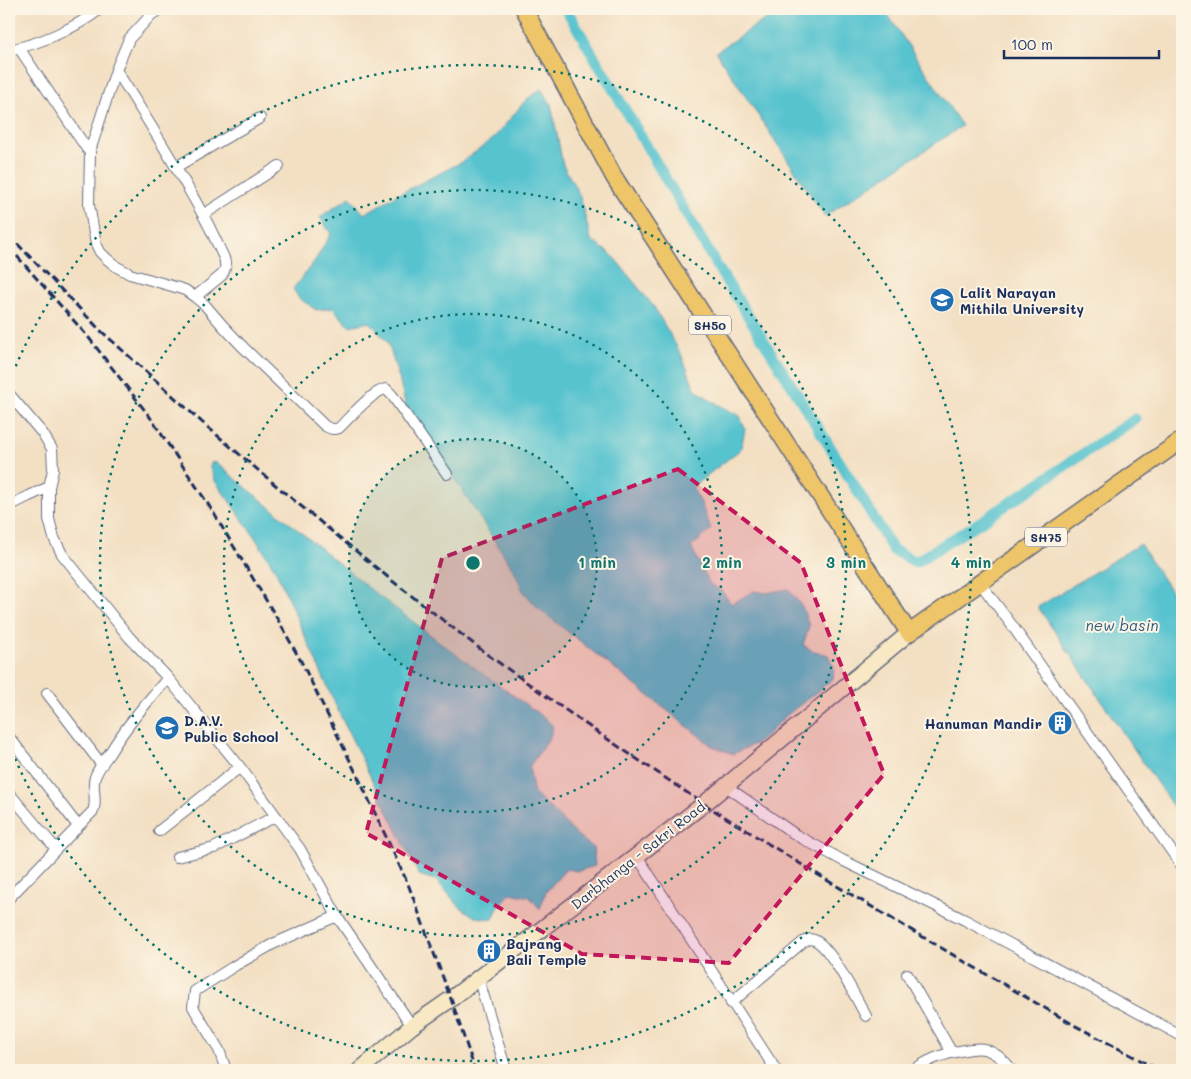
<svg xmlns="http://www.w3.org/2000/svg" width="1191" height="1079" font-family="Mali,sans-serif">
  <rect width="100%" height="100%" fill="#fcf5e5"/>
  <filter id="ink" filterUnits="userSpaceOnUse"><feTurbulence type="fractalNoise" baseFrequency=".02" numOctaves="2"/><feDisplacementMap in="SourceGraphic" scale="10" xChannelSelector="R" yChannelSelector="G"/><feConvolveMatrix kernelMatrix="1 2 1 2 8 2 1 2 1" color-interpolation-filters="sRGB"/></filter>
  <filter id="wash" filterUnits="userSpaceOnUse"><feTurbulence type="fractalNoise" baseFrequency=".0096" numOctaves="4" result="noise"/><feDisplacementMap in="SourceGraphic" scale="20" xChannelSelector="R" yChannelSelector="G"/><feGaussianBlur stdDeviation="1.12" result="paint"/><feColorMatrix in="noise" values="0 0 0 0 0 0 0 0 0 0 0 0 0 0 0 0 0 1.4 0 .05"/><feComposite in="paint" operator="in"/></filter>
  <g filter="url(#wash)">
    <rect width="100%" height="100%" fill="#f3dfc2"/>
    <path fill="#57c3cf" stroke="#397996" d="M 781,9 L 884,9 L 962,126 L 825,216 L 716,52 Z
      M 541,89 L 551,104 L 563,165 L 580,196 L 591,240 L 612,255 L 654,307 L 681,354 L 695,389 L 715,403 L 740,416 L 745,429 L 741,449 L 692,487 L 701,503 L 711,530 L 691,547 L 710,584 L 722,591 L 731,604 L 754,591 L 766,593 L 788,589 L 802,606 L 809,626 L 803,645 L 811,650 L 828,655 L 834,667 L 833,679 L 787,715 L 761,741 L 733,754 L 712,746 L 538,608 L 523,591 L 515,572 L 458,484 L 406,407 L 399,378 L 388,343 L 370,322 L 349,326 L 333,308 L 316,310 L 299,298 L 293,289 L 316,259 L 331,234 L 320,217 L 350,197 L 364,214 L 397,195 L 462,162 L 493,139 L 526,100 Z
      M 215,462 L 375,593 L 457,655 L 546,719 L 553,726 L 550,737 L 529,767 L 534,794 L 551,809 L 576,834 L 593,848 L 595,866 L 578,871 L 566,869 L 546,892 L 540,909 L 530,897 L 511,893 L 498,907 L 493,919 L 475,917 L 460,907 L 436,880 L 419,875 L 341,717 L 275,569 L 252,533 L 215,481 L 210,468 L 211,463 Z
      M 1140,544 L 1182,608 L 1182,820 L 1038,607 Z"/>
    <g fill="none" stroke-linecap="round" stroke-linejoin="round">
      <path stroke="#57c3cf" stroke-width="11" d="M 566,9 L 720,271 L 857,490 L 893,550 L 916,562 L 990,516 L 1135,419"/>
    </g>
  </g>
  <g filter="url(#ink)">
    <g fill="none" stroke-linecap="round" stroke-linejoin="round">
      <defs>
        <path id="street" d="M 162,9 L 152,14 L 129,39 L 116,70 L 90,151 L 89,205 L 96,244 L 100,252 L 107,259 L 117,267 L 130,274 L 172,286 L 185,290 L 195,297 L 205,305 L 223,326 L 244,348 L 325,426 C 331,429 333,430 339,428 C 349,418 374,390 386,389 L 392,395 L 447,474
          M 19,48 L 87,149 L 90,151
          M 9,50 C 39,44 76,28 100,9
          M 116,70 C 146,117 175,164 202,213 C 210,227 217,243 224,258 C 226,265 226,269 222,275 L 195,297
          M 176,167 L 260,118
          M 203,215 L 279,166
          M 9,394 L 43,434 L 52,449 L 53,470 L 49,487 L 49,519 L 54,538 L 62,554 L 129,637 L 168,678 L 240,767 L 300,849 L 337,916 L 412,1026
          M 9,506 L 29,496 L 49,487
          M 980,583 L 1011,624 L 1182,866
          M 47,693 L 102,765
          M 9,737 L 78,826
          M 726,786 L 796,835 L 842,860 L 965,920 L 1182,1036
          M 9,793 L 56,849
          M 159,831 L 240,767
          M 637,856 L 776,1070
          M 177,857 L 214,848 L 276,816
          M 9,898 L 93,811 C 98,800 91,789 95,777 C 98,769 104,761 109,754 C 126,726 147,702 168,678
          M 907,974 L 952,1053
          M 478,977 L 506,1070
          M 731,1003 L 803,942 C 807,940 809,938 814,940 C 830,945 857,1000 866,1016
          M 226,1070 L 219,1050 L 193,1007 L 195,991 L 236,965 L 273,944 L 337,916
          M 913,1070 C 921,1065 929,1060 938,1057 C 948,1053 974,1047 984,1049 C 996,1052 1005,1061 1012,1070"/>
        <path id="secondary" d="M 360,1070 L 412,1026 L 451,999 L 704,804 L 909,633"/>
        <path id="primary" d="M 524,9 L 614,177 L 909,633 L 1182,440"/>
      </defs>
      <use href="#street" stroke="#676d81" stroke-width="12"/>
      <use href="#secondary" stroke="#676d81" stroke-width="18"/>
      <use href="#primary" stroke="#676d81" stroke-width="19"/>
      <use href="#street" stroke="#fff" stroke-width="10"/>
      <use href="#secondary" stroke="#f8e8c3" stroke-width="15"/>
      <use href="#primary" stroke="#eec569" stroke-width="16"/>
      <path stroke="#1b2f5e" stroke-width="3" stroke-dasharray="8 4" stroke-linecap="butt" d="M 9,235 L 100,330 L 204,424 L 279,488 L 395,583 L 488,655 L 594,730 L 704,804 L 825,879 L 960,959 L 1074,1025 L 1159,1070
        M 9,247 L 89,338 L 150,417 L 210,507 L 278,620 L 303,665 L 361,783 L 408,884 L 451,999 L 475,1070"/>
    </g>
  </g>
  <path fill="#c2185b" fill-opacity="0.2" stroke="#c2185b" stroke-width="4" stroke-dasharray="10 6" stroke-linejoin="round" d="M 678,469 L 801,563 L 884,774 L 729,963 L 582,954 L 366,833 L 442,558 Z"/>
  <circle cx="473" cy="563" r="124" fill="#0f766e" fill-opacity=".12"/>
  <g fill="none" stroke="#0f766e" stroke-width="2.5" stroke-dasharray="2.5 5">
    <circle cx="473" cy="563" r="124"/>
    <circle cx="473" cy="563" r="249"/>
    <circle cx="473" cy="563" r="373"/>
    <path d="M10 380A498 498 0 1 1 10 746"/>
  </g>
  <defs>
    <symbol id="university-disc" viewBox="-11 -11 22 22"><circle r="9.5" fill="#1f6fb2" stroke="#fcf5e5"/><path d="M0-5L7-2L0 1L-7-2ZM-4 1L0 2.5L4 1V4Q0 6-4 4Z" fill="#fff"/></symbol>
    <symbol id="building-disc" viewBox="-11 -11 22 22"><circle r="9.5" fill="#1f6fb2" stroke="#fcf5e5"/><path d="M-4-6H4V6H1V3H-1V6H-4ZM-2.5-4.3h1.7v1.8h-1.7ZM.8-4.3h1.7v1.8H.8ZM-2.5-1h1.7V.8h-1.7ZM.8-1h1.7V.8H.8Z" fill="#fff"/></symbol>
    <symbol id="school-disc" viewBox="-11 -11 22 22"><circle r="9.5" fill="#1f6fb2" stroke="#fcf5e5"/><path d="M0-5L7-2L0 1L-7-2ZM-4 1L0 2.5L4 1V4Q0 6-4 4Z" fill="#fff"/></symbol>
  </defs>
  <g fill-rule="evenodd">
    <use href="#university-disc" x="928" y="286" width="28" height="28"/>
    <use href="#building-disc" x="1046" y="709" width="28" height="28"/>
    <use href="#school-disc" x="153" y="714" width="28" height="28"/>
    <use href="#building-disc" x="475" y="937" width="28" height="28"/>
  </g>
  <g text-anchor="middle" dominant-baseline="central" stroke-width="4" stroke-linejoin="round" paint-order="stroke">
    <g fill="#fcf5e5" stroke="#5e6a86" stroke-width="1">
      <rect x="689" y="315.5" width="42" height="19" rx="4"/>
      <rect x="1025" y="527.5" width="42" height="19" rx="4"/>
    </g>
    <g font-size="12" font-weight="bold" fill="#1b2f5e">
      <text x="710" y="325">SH50</text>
      <text x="1046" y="537">SH75</text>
    </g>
    <g font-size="14" font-weight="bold" fill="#1b2f5e" stroke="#fcf5e5" text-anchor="start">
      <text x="960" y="292">Lalit Narayan<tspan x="960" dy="16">Mithila University</tspan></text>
      <text x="184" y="720">D.A.V.<tspan x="184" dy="16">Public School</tspan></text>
      <text x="1042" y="723" text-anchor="end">Hanuman Mandir</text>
      <text x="506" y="943">Bajrang<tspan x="506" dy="16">Bali Temple</tspan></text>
    </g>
    <g font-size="14" fill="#1b2f5e" stroke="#fcf5e5">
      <text transform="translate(638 855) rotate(-38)">Darbhanga - Sakri Road</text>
    </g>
    <g font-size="15" font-style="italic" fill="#2d5b80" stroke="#fcf5e5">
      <text x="1122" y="625">new basin</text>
    </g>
  </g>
  <circle cx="473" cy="563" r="8" fill="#0f766e" stroke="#fcf5e5" stroke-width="2.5"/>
  <g font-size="15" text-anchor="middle" font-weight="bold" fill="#0f766e" stroke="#fcf5e5" stroke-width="4" stroke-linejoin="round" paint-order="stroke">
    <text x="597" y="568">1 min</text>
    <text x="722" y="568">2 min</text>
    <text x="846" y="568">3 min</text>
    <text x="971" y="568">4 min</text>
  </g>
  <rect width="1191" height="1079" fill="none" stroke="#fcf5e5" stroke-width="30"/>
  <path d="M1004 50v8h155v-8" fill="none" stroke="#1b2f5e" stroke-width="2.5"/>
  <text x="1011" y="50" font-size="15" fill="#1b2f5e" stroke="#fcf5e5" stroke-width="4" paint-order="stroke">100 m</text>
</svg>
